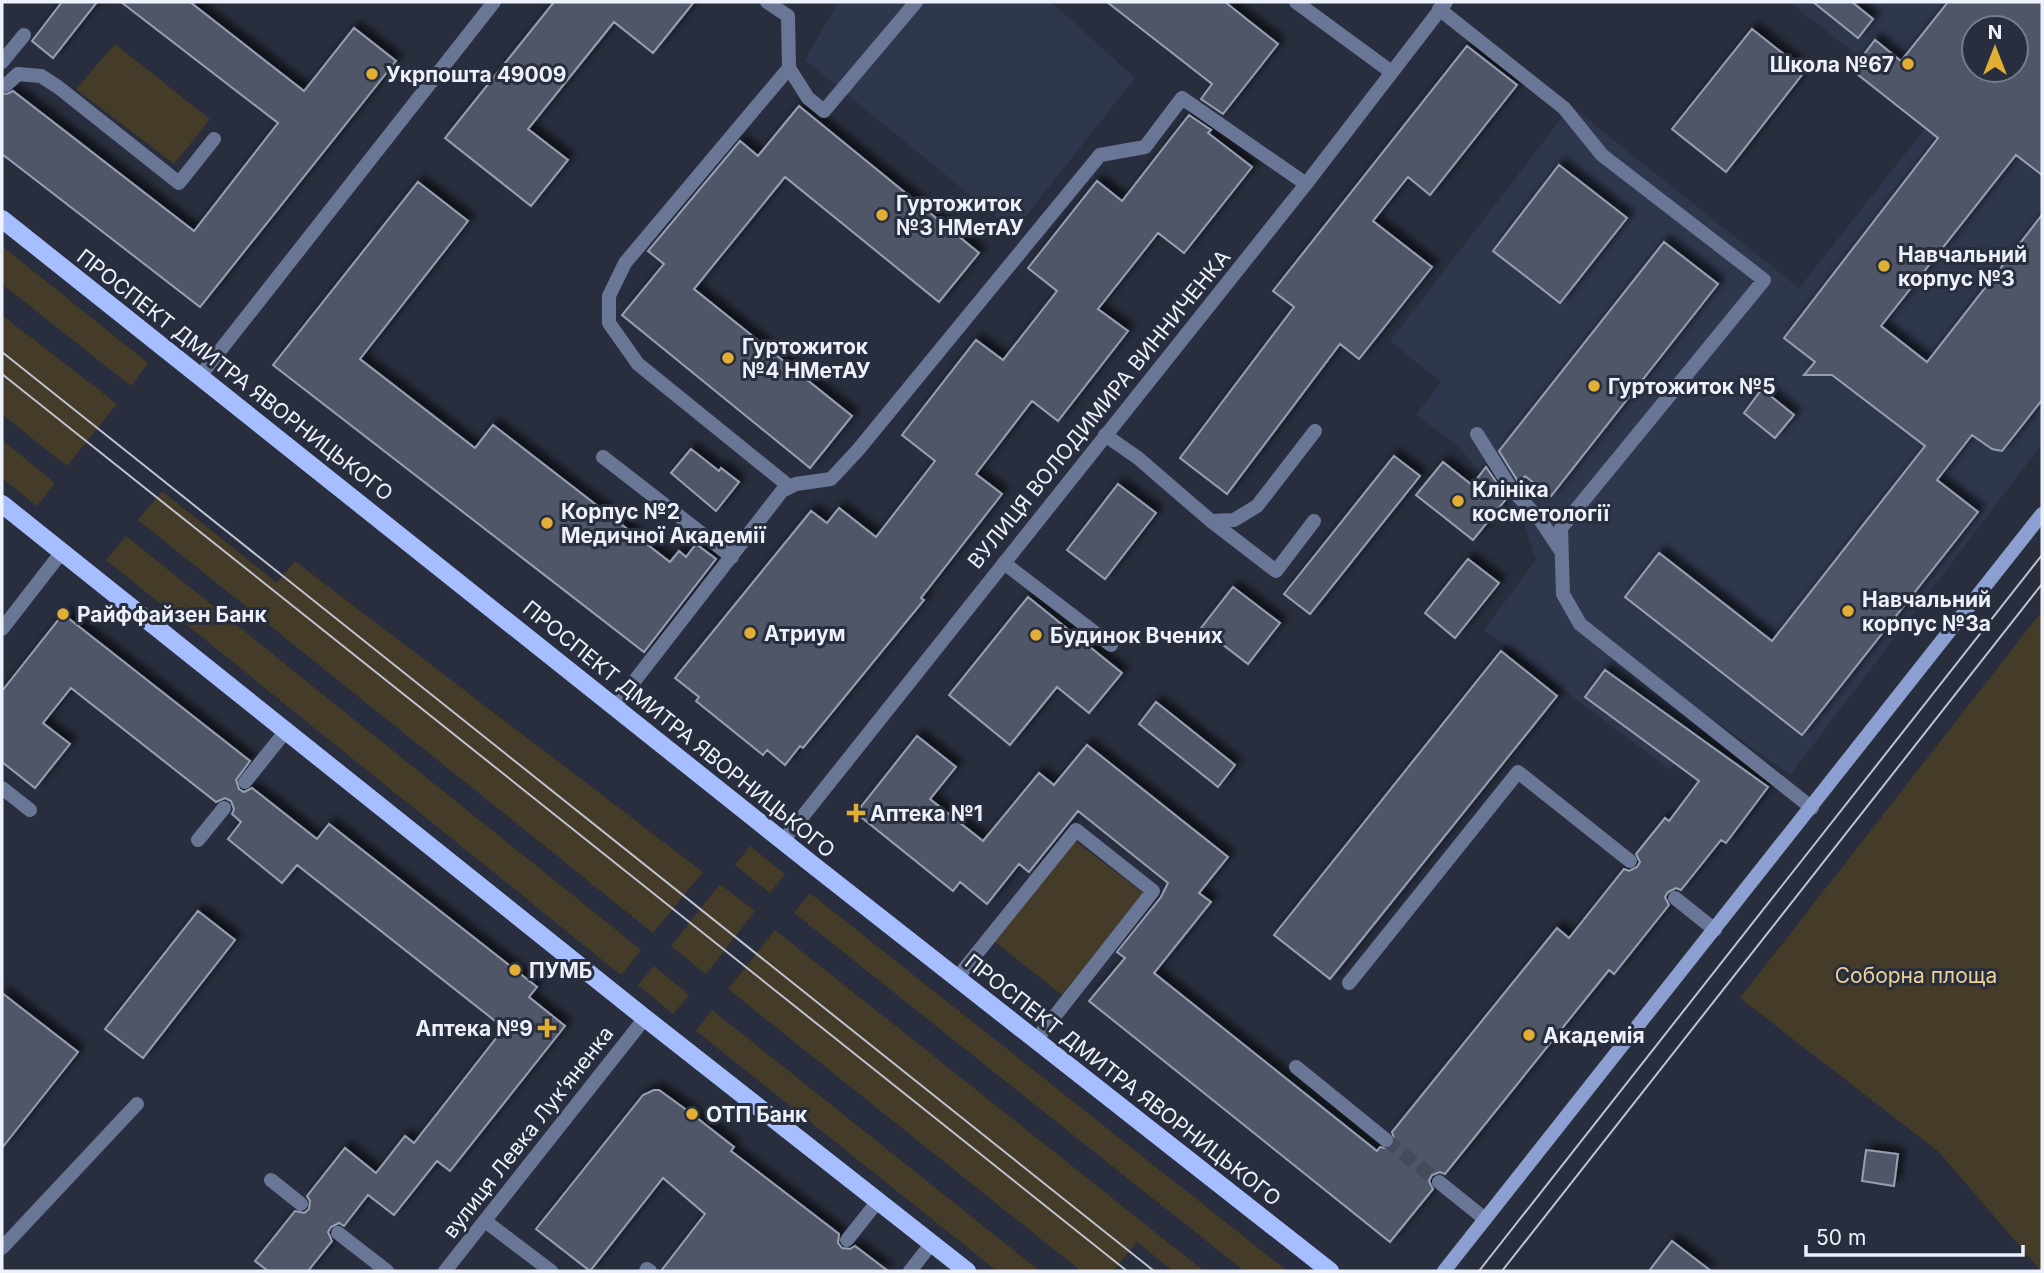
<svg xmlns="http://www.w3.org/2000/svg" width="2044" height="1273" font-family="Inter,sans-serif">
  <defs>
    <filter id="shadow"><feDropShadow dx="6" dy="-6" stdDeviation="3.5" flood-color="#0009"/></filter>
  </defs>
  <rect width="100%" height="100%" fill="#282e3d"/>
  <path fill="#2f374d" d="M 838,2 L 1051,2 L 1135,78 L 1014,231 L 805,60 Z
    M 1789,2 L 2008,2 L 1995,19 L 1974,28 L 1974,46 L 1915,120 L 1852,70 L 1861,58 Z
    M 2016,47 L 2042,69 L 2042,444 L 1790,775 L 1711,718 L 1670,770 L 1484,630 L 1536,560 L 1524,523 L 1458,446 L 1416,415 L 1441,382 L 1390,341 L 1571,106 L 1799,288 L 1974,67 L 1974,70 L 2016,70 Z"/>
  <path fill="#443b28" d="M 115,44 L 210,119 L 174,164 L 76,89 Z
    M 2,246 L 148,363 L 131,386 L 2,284 Z
    M 2,315 L 117,404 L 67,466 L 2,414 Z
    M 2,440 L 55,483 L 37,506 L 2,478 Z
    M 162,491 L 277,583 L 295,561 L 703,872 L 653,933 L 138,520 Z
    M 126,536 L 641,950 L 621,975 L 106,560 Z
    M 2042,611 L 2042,1271 L 2041,1271 L 1939,1152 L 1740,998 Z
    M 1074,840 L 1143,893 L 1062,995 L 994,941 Z
    M 750,846 L 785,874 L 770,893 L 735,865 Z
    M 720,884 L 755,911 L 706,974 L 671,946 Z
    M 810,893 L 1287,1271 L 1244,1271 L 794,913 Z
    M 775,930 L 1204,1271 L 1173,1271 L 1137,1242 L 1113,1271 L 1081,1271 L 728,989 Z
    M 654,966 L 689,995 L 673,1014 L 638,985 Z
    M 712,1010 L 1040,1271 L 997,1271 L 696,1031 Z"/>
  <path fill="#505668" stroke="#979fb2" stroke-width="2" fill-rule="evenodd" filter="url(#shadow)" d="M 62,2 L 97,2 L 53,58 L 32,41 Z
    M 121,2 L 190,2 L 304,91 L 354,28 L 396,61 L 200,307 L 2,154 L 2,93 L 7,94 L 13,91 L 194,231 L 278,123 Z
    M 554,2 L 694,2 L 653,53 L 614,22 L 528,129 L 568,160 L 531,206 L 445,138 Z
    M 1107,2 L 1225,2 L 1278,44 L 1223,114 L 1201,99 L 1212,84 Z
    M 1813,2 L 1852,2 L 1873,19 L 1858,38 Z
    M 1948,2 L 2042,2 L 2042,175 L 2016,155 L 1881,326 L 1927,362 L 2042,215 L 2042,400 L 2002,451 L 1992,449 L 1972,435 L 1937,480 L 1978,512 L 1802,735 L 1625,597 L 1659,553 L 1772,641 L 1925,446 L 1832,375 L 1804,375 L 1815,362 L 1784,338 L 1938,138 L 1852,70 L 1875,40 L 1901,61 ZM 1974,28 L 2016,28 L 2016,70 L 1974,70 Z
    M 1752,29 L 1805,71 L 1726,172 L 1672,129 Z
    M 1467,46 L 1517,85 L 1430,195 L 1408,177 L 1373,221 L 1432,267 L 1359,359 L 1340,344 L 1227,494 L 1180,458 L 1294,307 L 1273,291 Z
    M 799,106 L 979,253 L 939,302 L 785,177 L 694,289 L 852,416 L 810,468 L 622,315 L 664,264 L 648,251 L 740,141 L 758,156 Z
    M 1189,115 L 1211,130 L 1208,133 L 1252,167 L 1184,253 L 1158,233 L 1098,309 L 1128,331 L 1058,421 L 1032,401 L 976,474 L 1002,494 L 921,598 L 924,600 L 803,748 L 800,746 L 785,765 L 767,750 L 763,755 L 696,701 L 699,697 L 675,678 L 811,511 L 827,523 L 839,508 L 876,537 L 935,461 L 902,435 L 976,340 L 1003,360 L 1057,291 L 1028,268 L 1097,181 L 1122,201 Z
    M 1559,165 L 1627,218 L 1560,303 L 1493,251 Z
    M 418,182 L 468,221 L 360,359 L 475,448 L 493,425 L 670,562 L 679,551 L 686,557 L 696,544 L 716,559 L 644,652 L 273,365 Z
    M 1664,242 L 1718,284 L 1551,496 L 1525,476 L 1519,483 L 1499,451 Z
    M 1762,389 L 1794,415 L 1775,438 L 1744,413 Z
    M 691,449 L 719,471 L 721,468 L 739,482 L 716,511 L 671,473 Z
    M 1394,456 L 1420,476 L 1310,614 L 1284,594 Z
    M 1443,462 L 1472,485 L 1486,467 L 1507,498 L 1473,540 L 1416,495 Z
    M 1118,484 L 1156,513 L 1105,579 L 1067,550 Z
    M 1468,559 L 1499,583 L 1455,638 L 1425,613 Z
    M 1233,587 L 1280,623 L 1248,664 L 1201,628 Z
    M 1028,597 L 1122,673 L 1089,713 L 1057,687 L 1010,745 L 949,695 Z
    M 63,614 L 250,761 L 236,780 L 239,789 L 244,792 L 252,788 L 317,839 L 329,824 L 537,987 L 529,997 L 565,1026 L 450,1171 L 437,1161 L 394,1215 L 368,1195 L 344,1226 L 339,1223 L 331,1227 L 328,1232 L 332,1241 L 308,1271 L 268,1271 L 255,1261 L 295,1211 L 304,1213 L 309,1209 L 310,1201 L 307,1196 L 345,1148 L 376,1173 L 405,1136 L 414,1143 L 504,1028 L 297,865 L 282,883 L 228,839 L 241,822 L 232,814 L 234,809 L 231,801 L 225,798 L 216,802 L 71,688 L 43,723 L 70,744 L 35,788 L 2,762 L 2,691 Z
    M 1501,651 L 1557,696 L 1330,979 L 1274,935 Z
    M 1605,670 L 1768,787 L 1726,843 L 1721,840 L 1681,890 L 1676,888 L 1668,892 L 1665,897 L 1669,905 L 1614,974 L 1609,970 L 1445,1174 L 1440,1172 L 1432,1175 L 1429,1181 L 1433,1189 L 1390,1242 L 1089,1001 L 1125,958 L 1117,952 L 1161,897 L 1168,883 L 1078,811 L 1029,872 L 1019,864 L 987,904 L 960,882 L 953,891 L 856,813 L 917,736 L 956,767 L 930,799 L 983,841 L 1039,773 L 1054,785 L 1087,745 L 1228,857 L 1199,893 L 1211,902 L 1154,973 L 1377,1151 L 1380,1147 L 1389,1149 L 1395,1142 L 1392,1132 L 1557,928 L 1569,938 L 1624,869 L 1629,871 L 1637,867 L 1640,862 L 1636,854 L 1665,818 L 1669,821 L 1699,781 L 1585,697 Z
    M 1156,702 L 1235,765 L 1218,787 L 1139,724 Z
    M 198,911 L 235,940 L 143,1058 L 105,1029 Z
    M 2,993 L 78,1052 L 2,1148 Z
    M 654,1090 L 659,1090 L 692,1114 L 734,1147 L 731,1151 L 839,1234 L 838,1243 L 842,1248 L 850,1249 L 855,1246 L 888,1271 L 661,1271 L 705,1214 L 663,1178 L 590,1271 L 536,1229 L 643,1095 Z
    M 1866,1150 L 1898,1154 L 1894,1186 L 1862,1181 Z
    M 1672,1241 L 1711,1271 L 1649,1271 Z"/>
  <g fill="none" stroke-linecap="round" stroke-linejoin="round">
    <path stroke="#464b5a" stroke-width="14" stroke-dasharray="14 7" stroke-linecap="butt" d="M 1386,1140 L 1439,1182"/>
    <path stroke="#6a7696" stroke-width="14" d="M 767,2 L 788,16 L 789,68 L 808,98 L 824,111 L 916,2
      M 1296,2 L 1390,71
      M 1439,9 L 1564,108 L 1602,155 L 1764,280 L 1561,528 L 1563,594 L 1580,624 L 1812,808
      M 2,62 L 24,35
      M 789,68 L 625,263 L 609,296 L 609,323 L 638,364 L 790,487
      M 6,85 L 18,74 L 41,76 L 58,87 L 179,183 L 214,139
      M 1477,434 L 1510,487 L 1541,521 L 1561,551
      M 1105,435 L 1138,458 L 1211,521 L 1234,520 L 1257,506 L 1315,431
      M 603,457 L 732,557
      M 1211,521 L 1276,571 L 1314,521
      M 1004,563 L 1111,645
      M 615,706 L 782,491 L 796,484 L 831,479 L 858,450 L 1100,155 L 1145,147 L 1182,98 L 1306,184
      M 245,782 L 285,732
      M 2,788 L 30,810
      M 198,840 L 224,808
      M 1675,898 L 1715,930
      M 957,978 L 1076,830 L 1153,891 L 1036,1040
      M 1349,983 L 1518,772 L 1630,861
      M 1296,1067 L 1386,1140
      M 271,1180 L 301,1204
      M 1439,1182 L 1485,1219
      M 485,1221 L 551,1271
      M 338,1233 L 387,1271
      M 847,1240 L 878,1201
      M 2,1248 L 137,1104
      M 646,1271 L 647,1269 L 650,1271
      M 910,1271 L 932,1243"/>
    <path stroke="#6a7696" stroke-width="14" d="M 200,376 L 494,2
      M 2,629 L 61,553
      M 783,841 L 1306,184 L 1446,2
      M 445,1271 L 645,1018"/>
    <path stroke="#8c9fd1" stroke-width="14" d="M 1444,1271 L 2042,514"/>
    <path stroke="#a6beff" stroke-width="18" d="M 2,219 L 813,865 L 1330,1271
      M 2,504 L 645,1018 L 967,1271"/>
    <path stroke="#bec3cf" stroke-width="2" d="M 2,352 L 1154,1271
      M 2,374 L 1127,1271
      M 1479,1271 L 2042,555
      M 1502,1271 L 2042,584"/>
  </g>
  <g fill="#e0af34" stroke="#282e3d" stroke-width="2.5">
    <circle cx="1908" cy="64" r="7"/>
    <circle cx="372" cy="74" r="7"/>
    <circle cx="882" cy="215" r="7"/>
    <circle cx="1884" cy="266" r="7"/>
    <circle cx="728" cy="358" r="7"/>
    <circle cx="1594" cy="386" r="7"/>
    <circle cx="1458" cy="501" r="7"/>
    <circle cx="547" cy="523" r="7"/>
    <circle cx="1848" cy="611" r="7"/>
    <circle cx="63" cy="614" r="7"/>
    <circle cx="750" cy="633" r="7"/>
    <circle cx="1036" cy="635" r="7"/>
    <path d="M852.5 802.5h7v7h7v7h-7v7h-7v-7h-7v-7h7z"/>
    <circle cx="515" cy="970" r="7"/>
    <path d="M543.5 1017.5h7v7h7v7h-7v7h-7v-7h-7v-7h7z"/>
    <circle cx="1529" cy="1035" r="7"/>
    <circle cx="692" cy="1114" r="7"/>
  </g>
  <g text-anchor="middle" dominant-baseline="central" stroke-width="6" stroke-linejoin="round" paint-order="stroke">
    <g font-size="21" font-weight="bold" fill="#edf1fc" stroke="#282e3d" text-anchor="start">
      <text x="1894" y="64" text-anchor="end">Школа №67</text>
      <text x="386" y="74">Укрпошта 49009</text>
      <text x="896" y="203">Гуртожиток<tspan x="896" dy="24">№3 НМетАУ</tspan></text>
      <text x="1898" y="254">Навчальний<tspan x="1898" dy="24">корпус №3</tspan></text>
      <text x="742" y="346">Гуртожиток<tspan x="742" dy="24">№4 НМетАУ</tspan></text>
      <text x="1608" y="386">Гуртожиток №5</text>
      <text x="1472" y="489">Клініка<tspan x="1472" dy="24">косметології</tspan></text>
      <text x="561" y="511">Корпус №2<tspan x="561" dy="24">Медичної Академії</tspan></text>
      <text x="1862" y="599">Навчальний<tspan x="1862" dy="24">корпус №3а</tspan></text>
      <text x="77" y="614">Райффайзен Банк</text>
      <text x="764" y="633">Атриум</text>
      <text x="1050" y="635">Будинок Вчених</text>
      <text x="870" y="813">Аптека №1</text>
      <text x="529" y="970">ПУМБ</text>
      <text x="533" y="1028" text-anchor="end">Аптека №9</text>
      <text x="1543" y="1035">Академія</text>
      <text x="706" y="1114">ОТП Банк</text>
    </g>
    <g font-size="21" fill="#edf1fc" stroke="#282e3d">
      <text transform="translate(235 375) rotate(38)">ПРОСПЕКТ ДМИТРА ЯВОРНИЦЬКОГО</text>
      <text transform="translate(1099 409) rotate(-51)">ВУЛИЦЯ ВОЛОДИМИРА ВИННИЧЕНКА</text>
      <text transform="translate(679 729) rotate(39)">ПРОСПЕКТ ДМИТРА ЯВОРНИЦЬКОГО</text>
      <text transform="translate(1123 1080) rotate(38)">ПРОСПЕКТ ДМИТРА ЯВОРНИЦЬКОГО</text>
      <text transform="translate(528 1132) rotate(-52)">вулиця Левка Лукʼяненка</text>
    </g>
    <g font-size="21" fill="#edd195" stroke="#282e3d">
      <text x="1916" y="975">Соборна площа</text>
    </g>
  </g>
  <rect width="2044" height="1273" fill="none" stroke="#edf1fc" stroke-width="7"/>
  <g transform="translate(1995 49)"><circle r="33" fill="#282e3d" stroke="#777c89" stroke-width="2"/>
  <path d="M0-5L12 26L0 18L-12 26Z" fill="#e0af34"/>
  <text y="-10" font-size="19" font-weight="bold" text-anchor="middle" fill="#edf1fc">N</text>
  </g>
  <path d="M1806 1245v10h217v-10" fill="none" stroke="#edf1fc" stroke-width="3.5"/>
  <text x="1816" y="1245" font-size="21" fill="#edf1fc" stroke="#282e3d" stroke-width="5" paint-order="stroke">50 m</text>
</svg>
